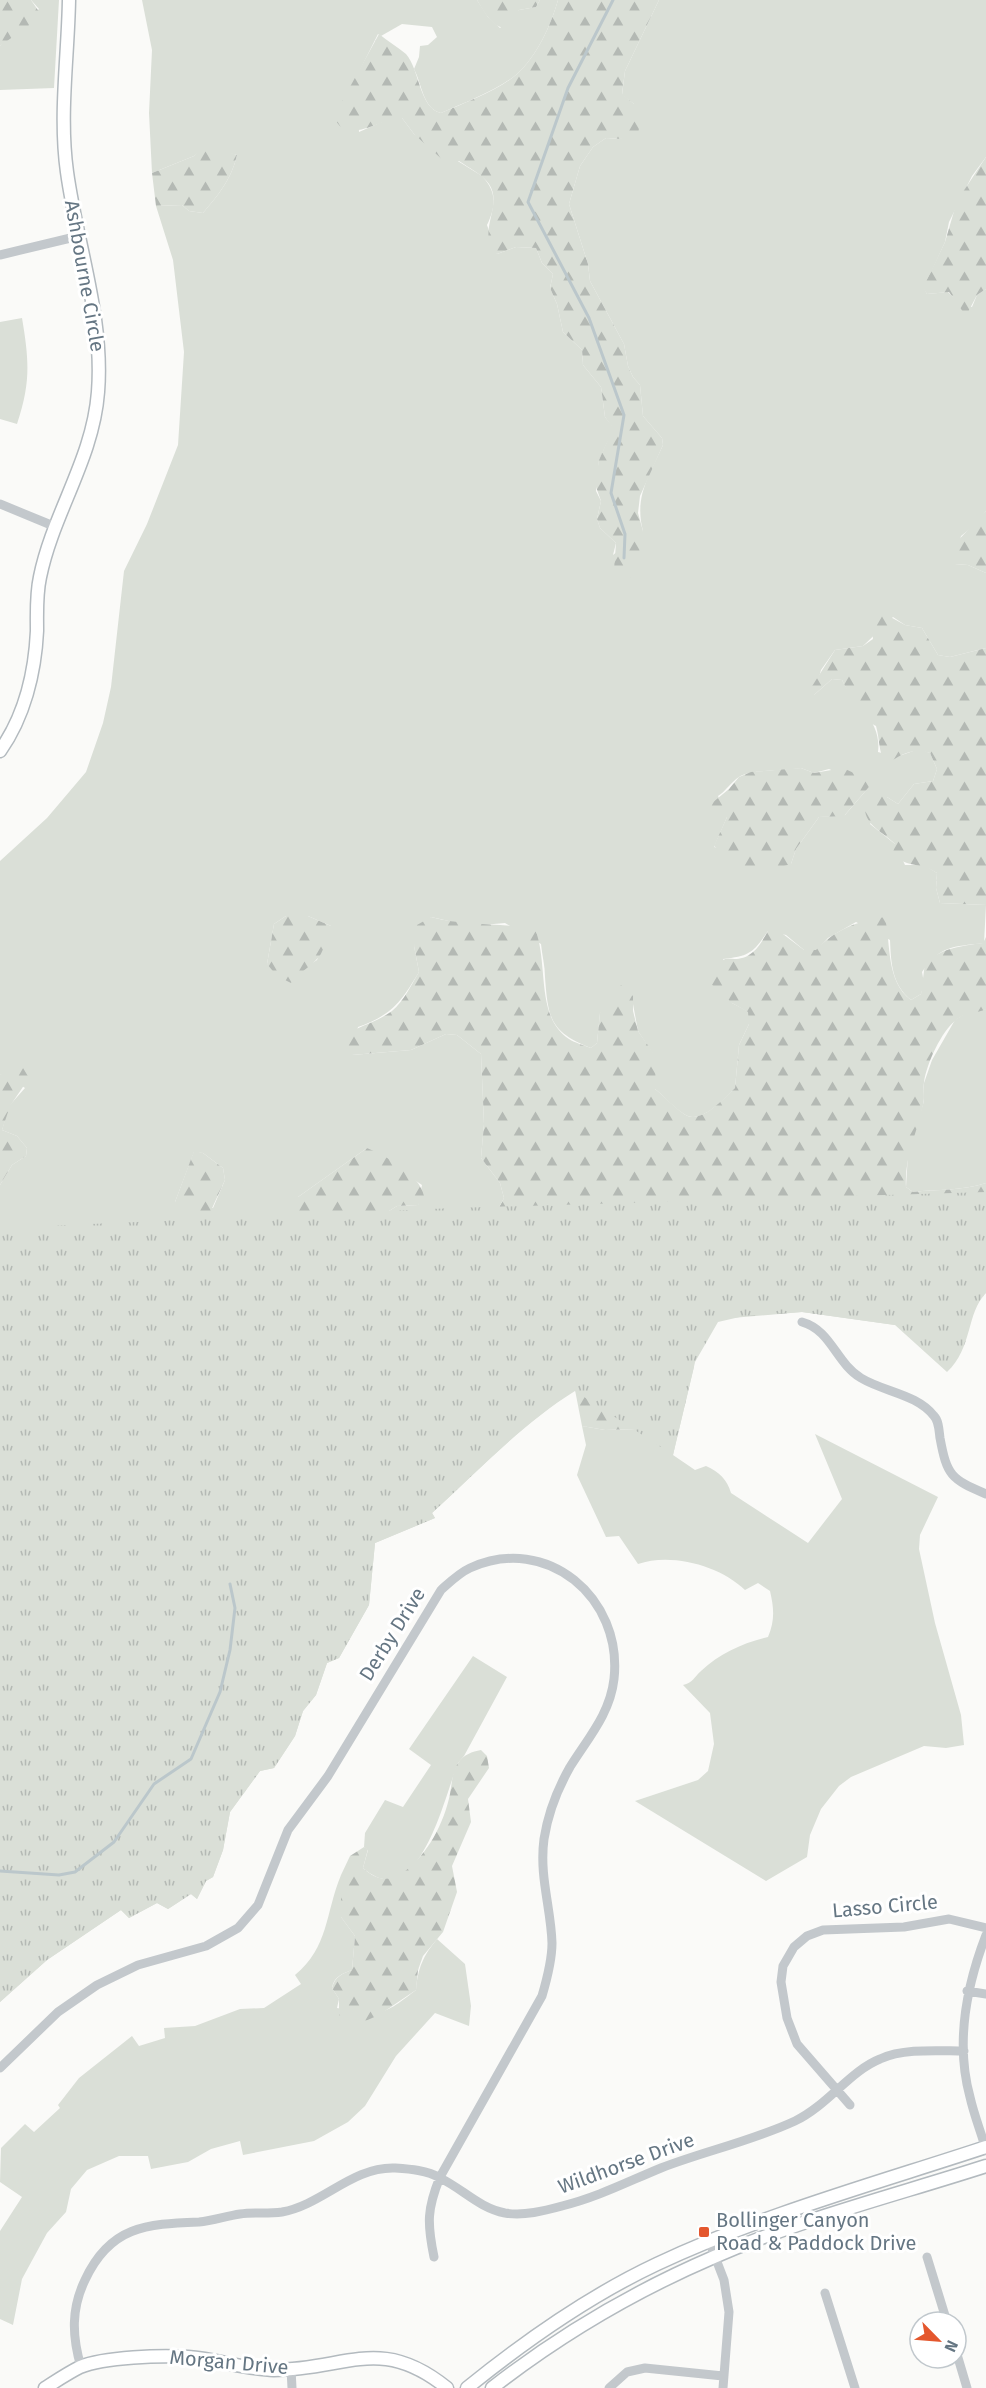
<svg xmlns="http://www.w3.org/2000/svg" width="986" height="2388" font-family="'Fira Sans',sans-serif">
  <defs>
    <pattern id="forest-firs" width="22" height="20" patternUnits="userSpaceOnUse" patternTransform="scale(1.5)"><rect width="22" height="20" fill="#dadfd7"/><path d="M5 1l3.5 6h-7zM16 11l3.5 6h-7z" fill="#b4b9b4"/></pattern>
    <pattern id="park-tufts" width="24" height="20" patternUnits="userSpaceOnUse" patternTransform="scale(1.5)"><rect width="24" height="20" fill="#dadfd7"/><path d="M3 7l-1-3M5 7V3M7 7l1-3M15 17l-1-3M17 17v-4M19 17l1-3" fill="none" stroke="#b4b9b4"/></pattern>
  </defs>
  <rect width="100%" height="100%" fill="#fafaf8"/>
  <path fill="#dadfd7" fill-rule="evenodd" d="M 31,0 L 59,0 L 54,88 L 0,90 L 0,46 L 39,9 Z
    M 142,0 L 477,0 L 488,17 L 500,28 L 519,10 L 536,7 L 540,0 L 558,0 C 551,25 537,56 517,74 C 498,90 464,103 441,113 C 423,109 422,84 414,69 L 419,57 L 420,46 L 428,45 L 437,37 L 432,27 L 402,24 L 381,36 L 378,34 L 356,78 L 359,132 L 393,117 L 402,118 L 414,134 L 482,176 C 497,192 496,206 487,225 L 497,254 L 516,247 L 536,248 L 542,263 L 553,274 L 550,288 L 557,304 L 563,332 L 582,350 L 583,365 L 601,387 L 605,417 L 614,428 L 599,460 L 596,491 L 601,501 L 597,519 L 600,528 L 616,543 L 613,555 L 643,531 C 634,497 649,476 663,445 L 662,438 L 643,416 L 640,385 L 633,377 L 628,366 L 624,344 L 590,281 L 588,264 L 569,204 L 580,166 L 593,147 L 606,138 L 621,139 L 634,104 L 622,95 L 625,71 L 659,0 L 986,0 L 986,157 L 972,176 L 949,222 L 945,242 L 924,288 L 927,294 L 948,292 L 959,303 L 972,307 L 977,295 L 986,289 L 986,511 L 976,524 L 961,536 L 955,564 L 968,565 L 986,573 L 986,648 L 950,657 L 938,655 L 922,628 L 905,625 L 893,617 L 863,646 L 835,650 L 821,670 L 814,695 L 832,679 L 842,680 C 855,706 882,720 878,752 L 896,757 L 919,749 L 930,753 L 937,769 L 933,781 L 914,784 L 898,804 L 887,797 L 870,824 L 895,844 L 905,865 L 924,865 L 937,873 L 936,888 L 940,903 L 986,905 L 984,943 C 952,947 941,945 922,972 L 924,983 L 921,994 L 911,1000 C 892,985 891,963 890,940 L 856,922 L 828,938 L 817,950 L 804,950 L 786,935 L 768,931 C 753,953 750,956 723,959 L 732,1003 L 749,1012 L 749,1024 L 739,1045 L 735,1088 C 725,1098 700,1126 684,1114 C 673,1107 665,1097 655,1089 L 655,1057 L 638,1031 L 633,1004 L 600,1013 L 597,1043 L 591,1048 C 550,1032 548,1018 545,977 C 545,966 542,955 541,944 L 505,923 L 471,926 L 431,917 L 414,946 L 419,972 C 401,1002 392,1015 358,1027 L 352,1055 L 411,1050 L 446,1034 L 457,1035 L 481,1054 L 484,1124 L 481,1158 L 500,1183 L 504,1198 L 491,1222 L 575,1390 C 522,1424 478,1471 432,1513 L 435,1518 L 375,1543 L 369,1605 L 339,1658 L 327,1663 L 316,1695 L 303,1711 L 295,1736 L 274,1768 L 260,1771 L 230,1812 L 223,1850 L 213,1877 L 206,1881 L 197,1899 L 191,1894 L 168,1909 L 157,1903 L 129,1918 L 121,1910 L 47,1960 L 0,2002 L 0,1185 L 12,1165 L 26,1156 L 27,1148 L 17,1136 L 2,1130 L 9,1106 L 25,1088 L 4,1074 L 0,1075 L 0,861 L 47,818 L 86,772 L 103,723 L 111,687 L 124,571 L 147,524 L 178,445 L 184,352 L 173,260 L 156,206 L 182,205 L 189,211 L 203,213 C 219,194 231,180 237,155 L 203,147 L 194,156 L 152,173 L 149,113 L 152,50 ZM 801,768 L 814,773 L 829,769 L 869,787 L 845,815 L 819,817 L 796,849 L 791,864 L 714,847 L 727,817 L 718,796 C 726,791 731,782 739,777 C 750,769 786,771 801,768 ZM 286,916 L 308,916 L 331,926 L 317,960 L 298,972 L 267,964 L 274,924 ZM 367,1148 L 422,1185 L 418,1205 L 397,1206 L 389,1211 L 298,1197 ZM 194,1152 L 203,1153 L 223,1168 L 225,1180 L 213,1208 L 175,1202 Z
    M 22,318 C 29,360 31,382 17,424 L 0,419 L 0,322 Z
    M 986,1009 L 986,1183 C 963,1191 937,1189 913,1192 L 906,1187 L 908,1154 L 924,1101 L 924,1083 L 932,1060 L 955,1020 L 966,1013 Z
    M 582,1426 L 605,1430 L 638,1429 L 664,1446 L 676,1442 L 673,1455 L 695,1470 L 706,1466 C 719,1472 727,1479 731,1493 L 808,1543 L 842,1499 L 815,1434 L 938,1497 L 920,1535 L 919,1549 L 935,1623 L 961,1715 L 964,1745 L 946,1748 L 924,1746 L 851,1777 L 839,1786 L 821,1809 L 810,1835 L 807,1857 L 766,1881 L 635,1801 L 698,1780 L 708,1771 L 714,1744 L 710,1713 L 683,1685 C 693,1683 694,1677 701,1671 C 720,1653 743,1643 768,1637 C 775,1621 774,1608 770,1591 L 758,1583 L 745,1590 C 721,1566 671,1552 638,1564 L 619,1536 L 606,1537 L 577,1475 L 586,1445 Z
    M 473,1656 L 507,1677 L 464,1756 L 458,1763 C 445,1794 419,1917 363,1868 L 368,1850 L 364,1847 L 365,1833 L 385,1800 L 403,1807 L 431,1765 L 409,1749 Z
    M 341,1875 L 341,1917 L 355,1936 L 352,1970 C 341,1974 334,1977 332,1988 L 339,1999 L 337,2008 C 381,2015 380,2018 416,1990 C 418,1968 423,1956 437,1939 L 465,1964 L 471,2006 L 469,2026 L 435,2013 L 396,2056 L 365,2106 L 348,2122 L 314,2141 L 243,2155 L 240,2141 L 211,2149 L 188,2162 L 151,2169 L 148,2156 L 119,2156 L 87,2170 L 71,2189 L 66,2212 L 47,2233 L 22,2279 L 13,2325 L 0,2319 L 0,2231 L 22,2197 L 0,2182 L 1,2148 L 25,2124 L 34,2132 L 60,2108 L 58,2105 L 79,2078 L 132,2036 L 139,2046 L 165,2038 L 164,2028 L 195,2026 L 240,2009 L 264,2008 L 301,1984 L 295,1975 C 329,1947 325,1914 341,1875 Z"/>
  <path fill="url(#forest-firs)" d="M 0,0 L 31,0 L 42,16 L 0,46 Z
    M 477,0 L 540,0 L 536,7 L 519,10 L 509,29 C 492,28 485,13 477,0 Z
    M 558,0 L 659,0 L 625,71 L 622,94 L 634,104 L 641,114 L 638,135 L 621,139 L 606,138 L 593,147 L 580,166 L 569,204 L 588,264 L 590,281 L 624,344 L 628,366 L 633,377 L 640,385 L 643,416 L 662,438 L 663,445 L 640,496 L 638,513 L 643,531 L 638,560 L 630,578 L 614,570 L 616,543 L 600,528 L 597,519 L 601,501 L 595,484 L 599,460 L 613,428 L 605,417 L 601,387 L 583,365 L 582,350 L 563,332 L 557,304 L 550,288 L 553,274 L 542,263 L 536,248 L 516,247 L 497,254 C 475,234 504,206 489,184 C 482,174 469,168 459,161 L 445,162 L 414,134 L 402,118 C 382,117 345,148 334,116 L 379,34 C 387,41 398,47 406,54 C 420,70 419,108 441,113 C 464,103 499,90 517,74 C 537,56 551,25 558,0 Z
    M 206,141 L 209,145 L 237,155 C 231,180 219,194 203,213 L 189,211 L 182,205 L 156,206 L 152,173 L 194,156 Z
    M 986,157 L 986,289 L 977,295 L 966,316 L 949,292 L 927,294 L 923,288 L 945,242 L 957,201 Z
    M 986,511 L 986,573 L 968,565 L 955,564 L 948,551 Z
    M 885,614 L 905,625 L 922,628 L 938,655 L 950,657 L 986,648 L 986,905 L 940,903 L 936,888 L 937,873 C 918,861 911,869 892,855 L 895,844 C 883,832 864,825 865,807 L 876,795 L 887,797 L 898,804 L 914,784 L 933,781 L 937,769 L 930,753 C 913,747 899,755 886,765 C 878,751 880,740 876,726 L 861,718 L 842,680 L 832,679 L 814,695 L 809,691 L 835,650 L 863,646 L 873,639 L 871,622 Z
    M 801,768 L 814,773 L 843,768 L 869,780 L 869,787 L 844,816 L 819,817 L 796,849 L 791,864 C 756,875 742,869 714,846 L 727,817 L 704,816 L 706,808 L 729,789 L 739,777 L 751,772 Z
    M 286,916 L 308,916 L 331,926 L 333,937 C 321,945 325,952 316,960 C 308,969 299,972 291,983 L 277,976 L 267,964 L 274,924 Z
    M 431,917 C 468,927 498,922 535,929 C 549,963 535,1017 569,1039 C 575,1043 584,1045 591,1048 L 597,1043 L 600,1013 L 621,985 L 633,996 L 633,1011 L 638,1031 L 656,1057 L 655,1089 C 665,1097 674,1107 684,1114 C 700,1126 724,1098 735,1088 L 739,1045 L 749,1024 L 748,1012 L 732,1003 L 710,983 C 721,942 732,970 753,952 C 759,947 764,938 768,931 L 779,931 L 804,950 L 816,950 C 836,929 857,921 885,917 C 891,945 886,981 911,1000 L 921,994 L 925,963 C 942,948 961,946 983,943 L 986,937 L 986,1009 C 976,1014 965,1012 956,1020 C 941,1032 927,1063 924,1082 C 923,1090 925,1097 923,1105 C 917,1133 904,1158 906,1187 L 913,1192 C 937,1189 963,1191 986,1183 L 986,1293 L 895,1325 L 802,1312 L 697,1321 L 694,1367 L 676,1442 L 664,1446 L 638,1429 L 605,1430 L 582,1426 L 575,1390 L 491,1222 L 504,1198 L 500,1183 L 481,1158 L 484,1124 L 481,1054 L 457,1035 L 446,1034 L 411,1050 L 352,1055 L 335,1045 C 350,1027 373,1025 392,1011 C 404,1001 411,985 419,972 L 414,946 L 417,925 Z
    M 14,1066 L 23,1068 L 29,1078 L 10,1106 L 2,1130 L 17,1136 L 27,1148 L 26,1156 L 12,1165 L 0,1185 L 0,1075 Z
    M 367,1148 C 387,1157 419,1173 424,1196 L 418,1205 L 397,1206 L 389,1211 L 283,1229 L 298,1197 Z
    M 194,1151 L 203,1153 L 223,1168 L 225,1180 L 208,1217 L 199,1218 L 178,1208 L 175,1202 Z
    M 481,1750 L 487,1756 L 489,1768 L 468,1799 L 471,1822 L 452,1866 L 457,1892 L 443,1932 L 423,1956 L 418,1970 L 416,1990 L 379,2015 L 356,2025 L 339,2015 L 339,1999 L 332,1988 C 335,1977 341,1974 352,1970 L 355,1936 L 341,1917 L 341,1875 L 350,1856 L 364,1847 L 368,1849 L 363,1868 C 376,1880 389,1883 404,1872 C 428,1854 444,1823 450,1794 C 452,1783 452,1772 458,1763 C 464,1754 472,1752 481,1750 Z"/>
  <path fill="url(#park-tufts)" d="M 986,1192 L 986,1293 C 966,1313 973,1348 947,1372 L 895,1325 L 802,1312 L 744,1316 L 718,1322 L 695,1362 L 673,1455 L 575,1391 C 522,1424 478,1471 432,1513 L 435,1518 L 375,1543 L 369,1605 L 339,1658 L 327,1663 L 316,1695 L 303,1711 L 295,1736 L 274,1768 L 260,1771 L 230,1812 L 223,1850 L 213,1877 L 206,1881 L 197,1899 L 191,1894 L 168,1909 L 157,1903 L 129,1918 L 121,1910 L 47,1960 L 0,2002 L 0,1228 L 454,1208 Z"/>
  <g fill="none" stroke-linecap="round" stroke-linejoin="round">
    <path stroke="#bbc7cb" stroke-width="3" d="M 613,0 L 568,88 L 528,202 L 589,318 L 624,415 L 611,493 L 625,534 L 624,558
      M 0,1871 L 59,1875 L 75,1872 L 114,1842 L 154,1784 L 191,1759 L 220,1692 L 230,1650 L 235,1608 L 230,1584"/>
    <defs>
      <path id="secondary" d="M 0,751 C 24,717 35,673 37,631 C 37,613 36,595 40,577 C 53,513 93,459 98,392 C 104,318 77,245 67,172 C 59,115 68,57 69,0
        M 45,2388 C 56,2381 68,2373 80,2367 C 104,2357 162,2355 188,2357 C 217,2359 244,2369 274,2370 C 346,2370 380,2334 447,2388
        M 467,2388 C 525,2341 589,2296 657,2264 C 761,2215 877,2183 986,2147
        M 492,2388 C 560,2335 635,2291 714,2257 C 801,2219 896,2195 986,2166"/>
    </defs>
    <use href="#secondary" stroke="#b3babf" stroke-width="15"/>
    <path stroke="#c3c8cc" stroke-width="9" d="M 0,255 L 79,236
      M 0,504 L 56,527
      M 802,1322 C 831,1330 836,1363 861,1378 C 884,1392 917,1394 934,1416 C 939,1421 939,1431 940,1438 C 947,1476 951,1479 986,1494
      M 986,1935 C 966,1987 955,2042 970,2097 C 974,2115 981,2132 986,2150
      M 967,1991 L 986,1994
      M 0,2068 L 58,2012 L 97,1985 L 138,1965 L 206,1946 L 238,1928 L 258,1905 L 288,1830 L 328,1776 L 441,1590 C 450,1582 459,1573 470,1568 C 547,1533 623,1598 614,1679 C 610,1714 588,1738 570,1767 C 557,1790 548,1813 544,1839 C 539,1876 551,1908 552,1943 C 552,1961 547,1979 542,1996 L 440,2177 C 427,2209 427,2223 434,2257
      M 850,2105 L 797,2044 L 787,2018 L 781,1982 L 783,1966 L 794,1947 L 807,1936 L 823,1930 L 904,1927 L 949,1919 L 986,1928
      M 709,2241 L 724,2280 L 729,2312 L 723,2388
      M 927,2257 L 947,2322
      M 825,2293 L 855,2388
      M 956,2351 L 967,2388
      M 81,2367 C 72,2336 71,2309 85,2280 C 110,2226 146,2224 199,2222 C 213,2221 226,2216 240,2214 C 254,2212 268,2214 282,2212 C 322,2205 352,2167 394,2168 C 409,2169 427,2170 440,2178 C 463,2189 479,2208 505,2213 C 524,2216 544,2211 562,2206 C 598,2197 627,2182 661,2168 C 705,2151 752,2141 795,2121 C 828,2105 850,2071 880,2059 C 904,2048 938,2051 964,2051
      M 291,2369 L 292,2388
      M 609,2388 L 627,2372 L 645,2368 L 723,2376"/>
    <use href="#secondary" stroke="#fff" stroke-width="12"/>
  </g>
  <rect fill="#e4572e" stroke="#fff" stroke-width="2" x="698" y="2226" width="12" height="12" rx="3"/>
  <g text-anchor="middle" dominant-baseline="central" stroke-width="6" stroke-linejoin="round" paint-order="stroke">
    <g font-size="20" fill="#657683" stroke="#fff">
      <text transform="translate(85 276) rotate(80)">Ashbourne Circle</text>
      <text transform="translate(392 1634) rotate(-58)">Derby Drive</text>
      <text transform="translate(885 1906) rotate(-5)">Lasso Circle</text>
      <text transform="translate(626 2163) rotate(-20)">Wildhorse Drive</text>
      <text transform="translate(229 2362) rotate(5)">Morgan Drive</text>
    </g>
    <g font-size="20" fill="#657683" stroke="#fff" text-anchor="start">
      <text x="716" y="2220">Bollinger Canyon<tspan x="716" dy="23">Road &amp; Paddock Drive</tspan></text>
    </g>
  </g>
  <g transform="translate(938 2340) rotate(115)"><circle r="28" fill="#ffffff" stroke="#c1c8cd" stroke-width="1.5"/>
  <path d="M0-4.5L10 22L0 15L-10 22Z" fill="#e4572e"/>
  <text y="-9" font-size="16" font-weight="bold" text-anchor="middle" fill="#657683">N</text>
  </g>
</svg>
